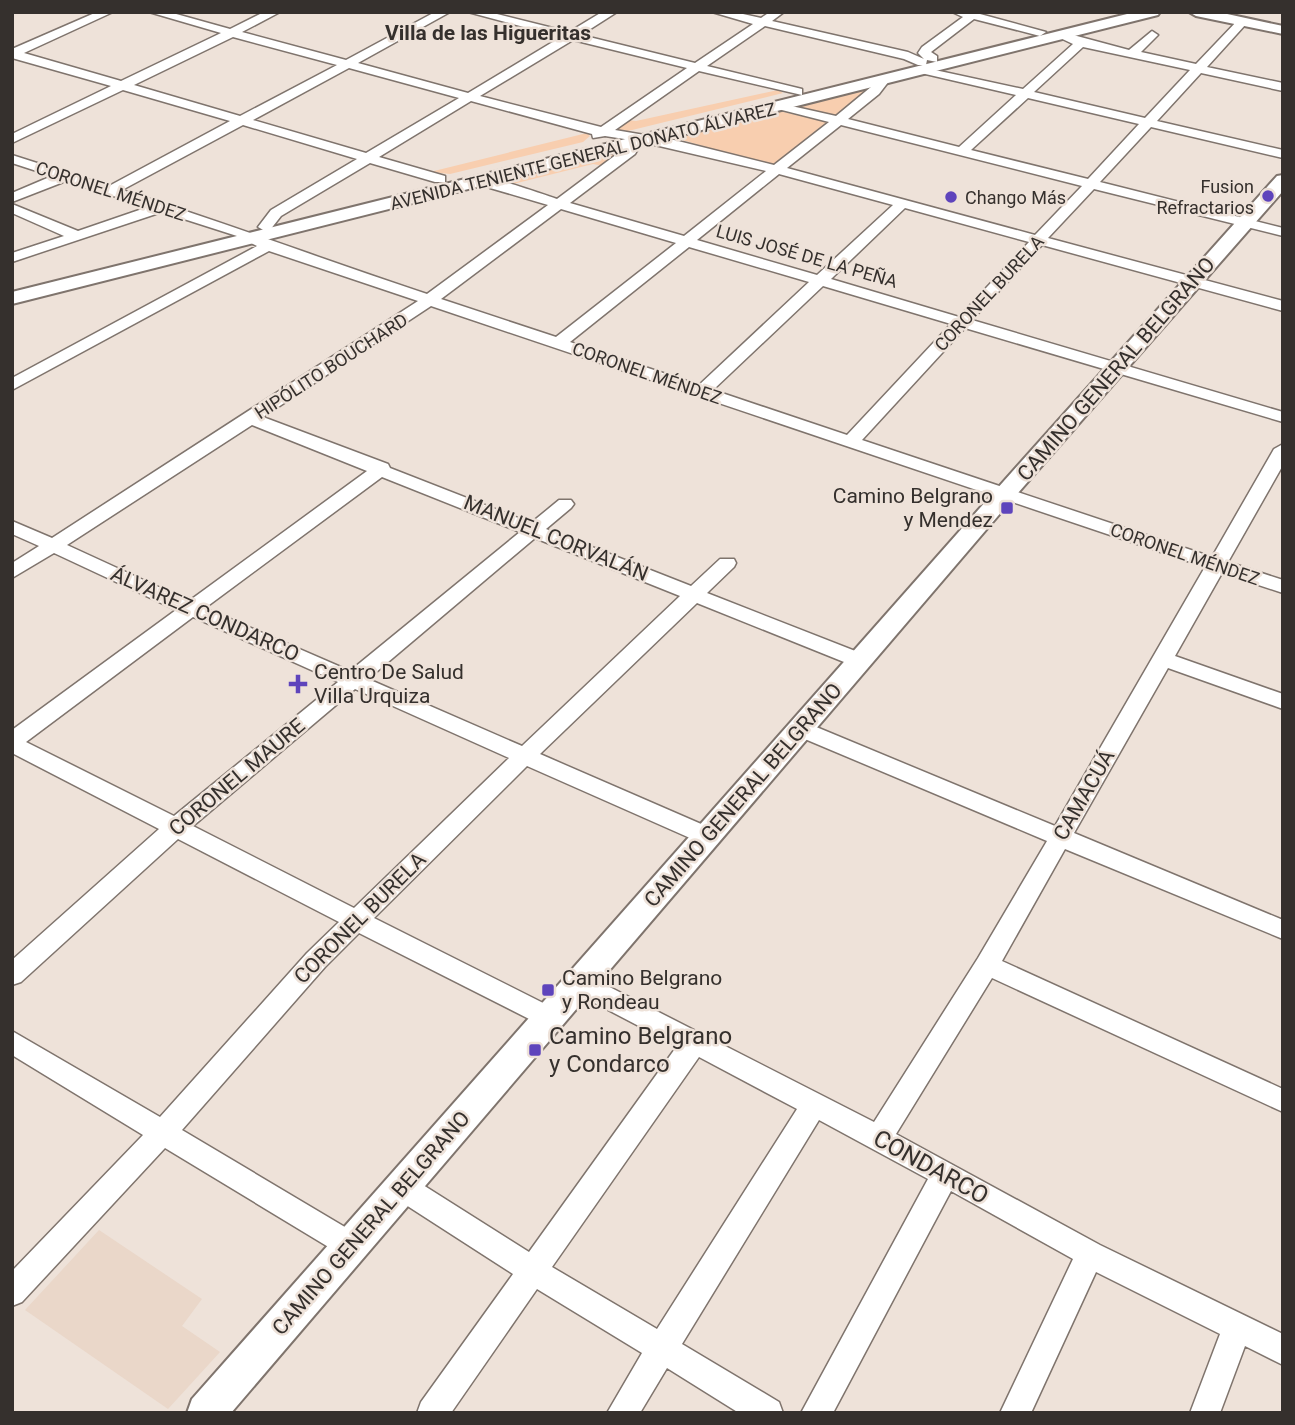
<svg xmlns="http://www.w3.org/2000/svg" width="1295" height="1425" font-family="Roboto,sans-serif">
  <rect width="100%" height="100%" fill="#eee2d9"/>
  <path fill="#ead7c9" d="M 99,1230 L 202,1299 L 182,1326 L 220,1352 L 168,1409 L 25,1310 Z"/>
  <path fill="#f8ceaf" d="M 1128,12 L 1136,12 L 645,136 L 643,133 Z
    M 863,89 L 870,91 L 839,115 L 834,117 L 799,107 Z
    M 778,90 L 783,93 L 624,132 L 612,130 L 625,120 L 636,121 Z
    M 779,111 L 827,122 L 776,163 L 767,165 L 679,139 L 684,135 Z
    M 587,133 L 590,136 L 583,142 L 450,174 L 430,172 Z
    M 608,153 L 617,155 L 604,166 L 593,164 L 509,185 L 501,181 Z"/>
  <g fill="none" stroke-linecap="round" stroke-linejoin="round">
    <defs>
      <path id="minor" d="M 97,12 L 113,12 L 24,53 L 121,81 L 221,33 L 149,12 L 169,12 L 230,29 L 264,12 L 280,12 L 242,32 L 346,60 L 435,12 L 450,12 L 358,63 L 468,93 L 561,37 L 468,12 L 489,12 L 569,32 L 602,12 L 617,12 L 581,35 L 695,63 L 753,24 L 712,12 L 734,12 L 761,18 L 770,12 L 784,12 L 772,21 L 908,52 L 924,59 L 918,53 L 922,47 L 963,17 L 952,12 L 982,12 L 980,14 L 1046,32 L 1040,36 L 974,19 L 931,52 L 937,56 L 937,62 L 927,60 L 926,65 L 918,65 L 904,59 L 765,26 L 707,66 L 802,89 L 802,95 L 699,71 L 615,130 L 674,140 L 774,165 L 829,122 L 778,109 L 778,103 L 836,116 L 883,77 L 889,81 L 879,94 L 848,119 L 959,147 L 1016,95 L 921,73 L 921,67 L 1023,89 L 1073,44 L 1056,36 L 1062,32 L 1129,50 L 1152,31 L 1158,35 L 1141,52 L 1196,64 L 1238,20 L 1246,20 L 1246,24 L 1207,67 L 1283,83 L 1283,91 L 1201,73 L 1157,121 L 1283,150 L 1283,158 L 1151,127 L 1100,182 L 1283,228 L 1283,236 L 1094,189 L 1048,238 L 1283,301 L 1283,311 L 1042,245 L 972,320 L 1283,412 L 1283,422 L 965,328 L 862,440 L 1212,557 L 1274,449 L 1283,444 L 1283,465 L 1228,562 L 1283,580 L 1283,593 L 1222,573 L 1175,656 L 1283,694 L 1283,709 L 1168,668 L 1074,833 L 1283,920 L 1283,939 L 1065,849 L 1002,961 L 1283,1089 L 1283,1112 L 992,978 L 896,1134 L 1100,1245 L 1283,1334 L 1283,1365 L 1245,1346 L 1220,1413 L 1190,1413 L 1220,1334 L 1096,1272 L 1031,1413 L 1000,1413 L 1073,1259 L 951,1191 L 833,1413 L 801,1413 L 928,1179 L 819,1120 L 682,1344 L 779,1402 L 783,1413 L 739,1413 L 667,1368 L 640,1413 L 607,1413 L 642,1353 L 537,1289 L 451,1413 L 417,1413 L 421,1402 L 513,1274 L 392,1196 L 388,1187 L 392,1178 L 402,1174 L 412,1178 L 529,1252 L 677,1046 L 570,990 L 567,983 L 570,976 L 579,973 L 588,976 L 874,1122 L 978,958 L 1047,841 L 793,734 L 790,729 L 793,724 L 801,722 L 809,724 L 1055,826 L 1205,567 L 431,306 L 263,417 L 388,464 L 390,468 L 531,523 L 559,500 L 571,500 L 574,504 L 571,508 L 546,529 L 691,586 L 720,559 L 734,559 L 736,563 L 734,567 L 707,593 L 868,656 L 871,661 L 868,666 L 854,666 L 697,603 L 540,754 L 715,830 L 718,836 L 715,842 L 707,845 L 699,842 L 527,766 L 374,918 L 559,1011 L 563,1018 L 559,1025 L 550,1028 L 541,1025 L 359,933 L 325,967 L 182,1130 L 360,1236 L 364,1245 L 360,1254 L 350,1258 L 340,1254 L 165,1148 L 22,1302 L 12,1306 L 12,1271 L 143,1135 L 12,1055 L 12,1031 L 160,1117 L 307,953 L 339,922 L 178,839 L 21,982 L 12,985 L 12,960 L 159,829 L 12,753 L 12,730 L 176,610 L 54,553 L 12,578 L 12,563 L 39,546 L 12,534 L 12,521 L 52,538 L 418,301 L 269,251 L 12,390 L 12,378 L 257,246 L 237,236 L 162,212 L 12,262 L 12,253 L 64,236 L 12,213 L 12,204 L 78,231 L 148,207 L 66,181 L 12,202 L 12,193 L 52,176 L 12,163 L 12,155 L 109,186 L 230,121 L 123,90 L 12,143 L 12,134 L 111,86 L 12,58 L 12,49 ZM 233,37 L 337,65 L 240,116 L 134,85 ZM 573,40 L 687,68 L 601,127 L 480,96 ZM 1083,47 L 1190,70 L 1145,118 L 1034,92 ZM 349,68 L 459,98 L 366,153 L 253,120 ZM 1028,98 L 1139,124 L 1088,179 L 971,150 ZM 471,101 L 592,134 L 593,138 L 605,136 L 631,140 L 625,148 L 557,199 C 545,195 487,175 481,176 L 481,182 L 490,188 L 548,205 L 427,294 C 325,260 225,223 122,190 L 243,125 L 357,159 L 271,210 L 258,227 L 265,231 L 270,230 L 281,216 L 370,163 L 435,182 L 445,182 L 445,176 L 379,157 ZM 841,125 L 1082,186 L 1035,235 L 787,168 ZM 642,142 L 766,171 L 684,236 L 570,203 L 635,154 ZM 779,174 L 893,205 L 817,275 L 697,240 ZM 905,208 L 1029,242 L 959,317 L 831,279 ZM 561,209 L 676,243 L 556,337 L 441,299 ZM 689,247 L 809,282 L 699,385 L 570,342 ZM 823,286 L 951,324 L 847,435 L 713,390 ZM 252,425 L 367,471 L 189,601 L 67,545 ZM 382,477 L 520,532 L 350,671 L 205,608 ZM 535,538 L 680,596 L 522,746 L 368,679 ZM 193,617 L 338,682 L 174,816 L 26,742 ZM 355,689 L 509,758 L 354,908 L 193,826 ZM 699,1057 L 797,1109 L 657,1329 L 552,1267 Z"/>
      <path id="major" d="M 1135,12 L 1160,12 L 1158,15 L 12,304 L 12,292 Z
        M 1189,12 L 1218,12 L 1283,26 L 1283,34 L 1196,16 Z
        M 1283,175 L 1283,191 L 1003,510 L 231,1413 L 187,1413 L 192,1399 L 987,500 L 1277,176 Z"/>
    </defs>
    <use href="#minor" stroke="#7f746d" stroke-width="3"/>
    <use href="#major" stroke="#7f746d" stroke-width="4"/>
    <use href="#minor" fill="#fff" fill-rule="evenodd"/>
    <use href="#major" fill="#fff" fill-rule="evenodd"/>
  </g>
  <g fill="#5e44bc" stroke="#eee2d9" stroke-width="2.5">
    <circle cx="1268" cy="196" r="7"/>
    <circle cx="951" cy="197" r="7"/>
    <rect x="1000" y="501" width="14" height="14" rx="3.5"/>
    <path d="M294.5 673.5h7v7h7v7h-7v7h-7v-7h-7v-7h7z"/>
    <rect x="541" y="983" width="14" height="14" rx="3.5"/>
    <rect x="528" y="1043" width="14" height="14" rx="3.5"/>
  </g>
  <g text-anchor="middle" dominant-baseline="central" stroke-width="5" stroke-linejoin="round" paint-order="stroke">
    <g font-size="18" fill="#35302d" stroke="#eee2d9">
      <text transform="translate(583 156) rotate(-14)">AVENIDA TENIENTE GENERAL DONATO ÁLVAREZ</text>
      <text transform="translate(111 191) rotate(18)">CORONEL MÉNDEZ</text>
      <text transform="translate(807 256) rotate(16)">LUIS JOSÉ DE LA PEÑA</text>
      <text transform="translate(989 293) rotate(-47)">CORONEL BURELA</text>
      <text transform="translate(331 366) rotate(-33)">HIPÓLITO BOUCHARD</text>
      <text transform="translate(647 373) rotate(19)">CORONEL MÉNDEZ</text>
      <text transform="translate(1185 554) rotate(19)">CORONEL MÉNDEZ</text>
    </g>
    <g font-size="18" fill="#35302d" stroke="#eee2d9" text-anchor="end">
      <text x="1254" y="186">Fusion<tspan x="1254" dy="21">Refractarios</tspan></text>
      <text x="965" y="197" text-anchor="start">Chango Más</text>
    </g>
    <g font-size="21" font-weight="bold" fill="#35302d" stroke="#eee2d9">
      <text x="488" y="33">Villa de las Higueritas</text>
    </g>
    <g font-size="21" fill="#35302d" stroke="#eee2d9">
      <text transform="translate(1116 369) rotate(-49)">CAMINO GENERAL BELGRANO</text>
      <text transform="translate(556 538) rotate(22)">MANUEL CORVALÁN</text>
      <text transform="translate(205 614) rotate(24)">ÁLVAREZ CONDARCO</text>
      <text transform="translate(237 777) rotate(-40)">CORONEL MAURE</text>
      <text transform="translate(743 795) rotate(-49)">CAMINO GENERAL BELGRANO</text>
      <text transform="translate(1084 795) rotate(-60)">CAMACUÁ</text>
      <text transform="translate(360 918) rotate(-45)">CORONEL BURELA</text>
      <text transform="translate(371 1223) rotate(-49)">CAMINO GENERAL BELGRANO</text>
    </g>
    <g font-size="21" fill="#35302d" stroke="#eee2d9" text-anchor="start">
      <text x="993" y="496" text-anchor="end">Camino Belgrano<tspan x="993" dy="24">y Mendez</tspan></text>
      <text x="314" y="672">Centro De Salud<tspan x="314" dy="24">Villa Urquiza</tspan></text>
      <text x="562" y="978">Camino Belgrano<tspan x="562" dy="24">y Rondeau</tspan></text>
    </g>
    <g font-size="24" fill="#35302d" stroke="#eee2d9" text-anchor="start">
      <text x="549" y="1036">Camino Belgrano<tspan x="549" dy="28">y Condarco</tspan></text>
    </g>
    <g font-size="24" fill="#35302d" stroke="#eee2d9">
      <text transform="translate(931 1167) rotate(29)">CONDARCO</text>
    </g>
  </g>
  <rect width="1295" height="1425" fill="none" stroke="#35302d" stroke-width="28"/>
</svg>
